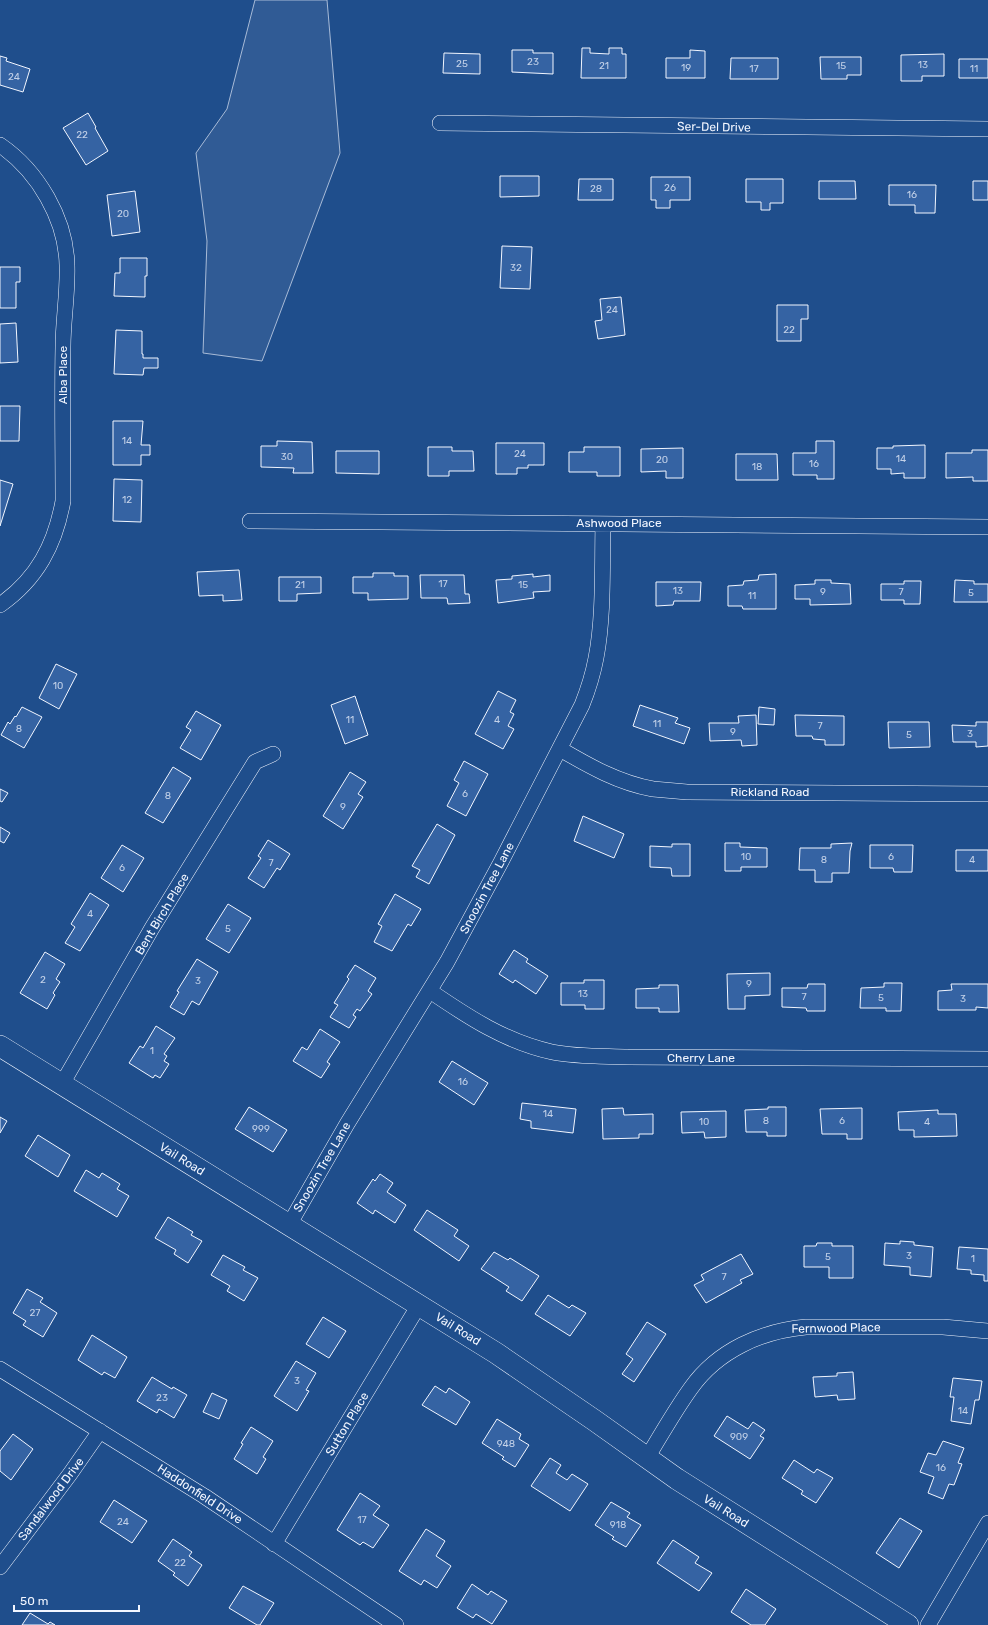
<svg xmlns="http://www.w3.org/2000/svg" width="988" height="1625" font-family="Rubik,sans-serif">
  <rect width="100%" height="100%" fill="#1f4e8c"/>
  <path fill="#305b95" stroke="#a8bbd7" d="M 255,0 L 327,0 L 340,153 L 262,361 L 203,353 L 207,241 L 196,153 L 227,109 Z"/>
  <path fill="#3563a3" stroke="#f2f6ff" d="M 582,48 L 590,48 L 590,53 L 609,54 L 609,48 L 622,48 L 622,54 L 626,54 L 626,78 L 581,78 Z
    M 512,50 L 533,50 L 533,53 L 553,53 L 553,74 L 512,72 Z
    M 690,50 L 705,51 L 705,78 L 666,78 L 666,58 L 690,58 Z
    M 444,53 L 480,54 L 480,74 L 443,73 Z
    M 944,54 L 944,76 L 922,76 L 922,81 L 901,81 L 901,55 Z
    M 0,56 L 7,58 L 6,61 L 30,69 L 23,92 L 0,85 Z
    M 820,57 L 861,57 L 861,75 L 847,75 L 847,79 L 821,79 Z
    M 731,58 L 778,58 L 778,79 L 730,79 Z
    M 959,59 L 988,59 L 988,78 L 959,78 Z
    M 88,113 L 96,127 L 95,128 L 108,151 L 86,165 L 63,128 Z
    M 500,176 L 539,176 L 539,196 L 500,197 Z
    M 651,177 L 690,177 L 690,200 L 670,200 L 670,208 L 656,208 L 656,200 L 651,200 Z
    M 579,179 L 613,179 L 613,200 L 578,200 Z
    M 746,179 L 783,179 L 783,203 L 770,203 L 770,210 L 761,210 L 761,202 L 746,202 Z
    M 819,181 L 855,181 L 856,199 L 819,199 Z
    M 973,181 L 988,181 L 988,200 L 973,200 Z
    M 889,185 L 936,185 L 935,213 L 915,213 L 915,205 L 889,205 Z
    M 135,191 L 140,232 L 112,236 L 107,195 Z
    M 502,246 L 532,247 L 530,289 L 500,288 Z
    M 120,258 L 147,258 L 147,276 L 145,276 L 145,297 L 114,296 L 115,273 L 120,273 Z
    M 0,267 L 20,267 L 20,282 L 16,282 L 16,308 L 0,308 Z
    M 621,297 L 625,335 L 598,339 L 595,321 L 602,320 L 600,299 Z
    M 777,305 L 808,305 L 808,319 L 801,319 L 801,341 L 777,341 Z
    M 16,323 L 18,362 L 0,363 L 0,324 Z
    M 116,330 L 142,331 L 142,354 L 143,354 L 143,358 L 158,358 L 158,368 L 144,368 L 143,375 L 114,374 Z
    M 0,406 L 20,406 L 19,441 L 0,441 Z
    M 113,421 L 143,421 L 141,445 L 150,445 L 150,455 L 141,455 L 141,465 L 113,465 Z
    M 277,441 L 312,442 L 313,473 L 293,473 L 294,468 L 261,467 L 261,446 L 277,446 Z
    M 816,441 L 834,441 L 834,479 L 817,479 L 817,475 L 793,475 L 793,453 L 816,453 Z
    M 496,443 L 544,443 L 544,465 L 528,465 L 528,468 L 517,468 L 517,474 L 496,474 Z
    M 925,445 L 925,478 L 904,478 L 904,473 L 891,474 L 891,469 L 877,469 L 877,448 L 893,448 L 893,446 Z
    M 428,447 L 452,447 L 452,451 L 473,451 L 474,471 L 449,471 L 449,476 L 428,476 Z
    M 584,447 L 620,447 L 620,476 L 597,476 L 597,472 L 569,472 L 569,452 L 584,452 Z
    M 683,448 L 683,478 L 666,478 L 666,471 L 641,472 L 641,449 Z
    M 972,450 L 988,450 L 988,481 L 973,481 L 973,477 L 946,478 L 946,453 L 972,453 Z
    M 336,451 L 379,451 L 379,474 L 336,473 Z
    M 736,454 L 777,454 L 778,480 L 736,480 Z
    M 114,479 L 142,480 L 141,522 L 113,521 Z
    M 0,480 L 13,484 L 0,526 Z
    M 239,570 L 242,600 L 223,601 L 223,595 L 199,596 L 197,572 Z
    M 373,573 L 394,573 L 394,576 L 408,576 L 408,599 L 368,600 L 368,593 L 353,593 L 353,577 L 373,577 Z
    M 533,574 L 533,577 L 550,575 L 550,591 L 533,592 L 534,598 L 498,603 L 496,580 L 512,579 L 512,576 Z
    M 776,574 L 776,609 L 743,609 L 742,606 L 728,606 L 728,586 L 743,585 L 744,581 L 758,580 L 759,575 Z
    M 420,575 L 464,575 L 465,594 L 469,594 L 470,603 L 448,604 L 447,598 L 421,598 Z
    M 279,577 L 321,577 L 321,593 L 297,594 L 297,601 L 279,601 Z
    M 815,580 L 831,580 L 831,583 L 850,584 L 851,604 L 810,605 L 810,599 L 795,599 L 795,585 L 815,584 Z
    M 955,580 L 974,581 L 974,584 L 988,584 L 988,602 L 954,602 Z
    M 904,581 L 921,581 L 920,604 L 904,604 L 904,600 L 881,600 L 881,584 L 904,584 Z
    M 656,582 L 701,582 L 700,601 L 674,601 L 673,605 L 656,606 Z
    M 56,664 L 77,674 L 59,709 L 39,698 Z
    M 498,691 L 516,700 L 510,712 L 514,714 L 508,726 L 514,729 L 503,749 L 475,734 Z
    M 355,696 L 368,735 L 345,744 L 331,705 Z
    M 640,705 L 678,718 L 675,723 L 690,728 L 684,744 L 633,726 Z
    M 22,707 L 42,717 L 24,748 L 1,735 L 8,722 L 10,724 L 15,716 L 16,717 Z
    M 759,707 L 775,709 L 774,725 L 758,724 Z
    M 196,711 L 221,725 L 201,760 L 180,748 L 191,730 L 186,727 Z
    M 756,715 L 757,745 L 742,746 L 741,740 L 710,741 L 709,723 L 739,723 L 738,716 Z
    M 795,715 L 844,716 L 844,745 L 825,745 L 825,740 L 813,739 L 812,736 L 796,736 Z
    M 888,722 L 929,722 L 930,747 L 889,748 Z
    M 976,722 L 988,722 L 988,746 L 976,747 L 976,742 L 953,742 L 952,725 L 976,726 Z
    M 464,761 L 488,774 L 466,816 L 447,806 L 459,783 L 454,780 Z
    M 173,767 L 191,778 L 163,823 L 145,813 Z
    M 350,772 L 366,782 L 358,794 L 363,797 L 343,829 L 323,816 Z
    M 0,789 L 8,793 L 2,802 L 0,801 Z
    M 583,816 L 624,834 L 614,858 L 574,841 Z
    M 437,824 L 455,835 L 429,884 L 416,877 L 420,870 L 412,866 Z
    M 0,827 L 10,833 L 4,843 L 0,841 Z
    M 268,840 L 290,854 L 280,870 L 277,868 L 264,888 L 248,878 L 261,858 L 258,856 Z
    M 725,843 L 740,843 L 740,847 L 767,848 L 767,867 L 741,867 L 741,871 L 725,871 Z
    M 852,843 L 850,851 L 849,873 L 832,873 L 832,882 L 815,882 L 815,870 L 799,870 L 800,848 L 831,848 L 831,844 Z
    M 672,844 L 690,844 L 690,876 L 672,876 L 671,868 L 650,867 L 650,846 L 672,847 Z
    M 122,845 L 144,858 L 123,892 L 101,878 Z
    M 870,845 L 913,845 L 912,872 L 894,872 L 893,868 L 870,868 Z
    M 956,850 L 988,850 L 988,871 L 956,871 Z
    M 90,893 L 109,905 L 80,951 L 65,943 L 75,927 L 71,924 Z
    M 395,894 L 421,909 L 411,926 L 408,924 L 392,951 L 374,942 L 382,926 L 378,924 Z
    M 228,904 L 251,918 L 229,953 L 206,939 Z
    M 514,950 L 528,959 L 526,962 L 548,976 L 536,994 L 515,980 L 513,983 L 499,974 Z
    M 45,952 L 65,964 L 56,979 L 60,982 L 53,993 L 55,995 L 47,1009 L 20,993 Z
    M 197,959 L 218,972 L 199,1005 L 192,1001 L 184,1015 L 170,1007 L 179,992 L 177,991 Z
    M 355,965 L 376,978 L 368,991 L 372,994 L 360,1011 L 357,1009 L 353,1015 L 356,1017 L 349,1028 L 330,1017 L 338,1005 L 334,1003 L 349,979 L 347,977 Z
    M 770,973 L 770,995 L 745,996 L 745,1009 L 728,1009 L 727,974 Z
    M 584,980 L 604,980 L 604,1009 L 585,1009 L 585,1005 L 561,1005 L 561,983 L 584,983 Z
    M 884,983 L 902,983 L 901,1011 L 886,1011 L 886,1008 L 860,1008 L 861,988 L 884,987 Z
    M 808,984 L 825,984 L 825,1011 L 807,1011 L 806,1008 L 782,1007 L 782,988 L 807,988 Z
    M 951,984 L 988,984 L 988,1008 L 976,1007 L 976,1010 L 938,1010 L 938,991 L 952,990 Z
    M 659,985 L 678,985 L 679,1012 L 659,1012 L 659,1008 L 636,1008 L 636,989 L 659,988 Z
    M 156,1026 L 175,1038 L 164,1054 L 167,1056 L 164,1061 L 169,1064 L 160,1078 L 155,1075 L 153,1078 L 129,1063 L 140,1046 L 143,1048 Z
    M 320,1029 L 340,1042 L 327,1062 L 330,1064 L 321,1078 L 293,1061 L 302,1047 L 307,1050 Z
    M 452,1061 L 488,1083 L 474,1105 L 439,1082 Z
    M 522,1103 L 576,1109 L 573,1133 L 531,1128 L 531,1121 L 520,1119 Z
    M 249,1107 L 287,1130 L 273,1152 L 235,1129 Z
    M 768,1107 L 786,1107 L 786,1136 L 767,1136 L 767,1132 L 746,1132 L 745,1110 L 768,1109 Z
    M 623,1108 L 624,1115 L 653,1114 L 653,1134 L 639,1134 L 639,1138 L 603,1139 L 602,1109 Z
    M 862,1108 L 862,1139 L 847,1139 L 847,1134 L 822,1134 L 820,1109 Z
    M 938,1110 L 938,1114 L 956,1114 L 957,1136 L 914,1137 L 914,1130 L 899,1130 L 898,1112 Z
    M 726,1111 L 726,1137 L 705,1138 L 704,1132 L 682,1133 L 681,1112 Z
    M 0,1117 L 7,1121 L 0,1133 Z
    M 38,1135 L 70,1155 L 58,1177 L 25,1156 Z
    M 86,1170 L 99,1178 L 102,1173 L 120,1184 L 117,1189 L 129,1196 L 117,1217 L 74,1191 Z
    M 380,1174 L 393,1183 L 387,1192 L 406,1205 L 395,1223 L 375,1210 L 373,1214 L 357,1203 L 373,1179 L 375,1181 Z
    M 427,1210 L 458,1230 L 454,1236 L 469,1246 L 459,1261 L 414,1230 Z
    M 168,1217 L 193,1232 L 191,1235 L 202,1241 L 188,1263 L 174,1254 L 176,1250 L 155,1238 Z
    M 900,1241 L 914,1242 L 914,1245 L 933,1247 L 931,1277 L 910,1275 L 910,1267 L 884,1265 L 885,1243 L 900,1244 Z
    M 817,1243 L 832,1243 L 832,1246 L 853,1246 L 853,1278 L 829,1278 L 829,1267 L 804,1267 L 804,1246 L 816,1246 Z
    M 959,1247 L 988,1249 L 988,1281 L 984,1281 L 984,1275 L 971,1274 L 971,1270 L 957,1269 Z
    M 494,1252 L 508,1260 L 510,1258 L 539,1276 L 522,1301 L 506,1291 L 509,1287 L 481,1269 Z
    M 741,1254 L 753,1274 L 740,1280 L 742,1283 L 706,1303 L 694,1285 L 704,1280 L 701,1275 Z
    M 223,1255 L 245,1267 L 243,1270 L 258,1278 L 244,1301 L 227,1291 L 230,1286 L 211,1275 Z
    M 27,1289 L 43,1298 L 40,1302 L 57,1313 L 43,1337 L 23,1325 L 26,1321 L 13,1313 Z
    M 548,1295 L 569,1308 L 572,1305 L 586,1313 L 570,1336 L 535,1314 Z
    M 323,1317 L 346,1331 L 329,1358 L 306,1344 Z
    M 647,1322 L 666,1334 L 634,1382 L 622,1374 L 633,1359 L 626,1354 Z
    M 92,1335 L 127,1357 L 115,1378 L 104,1372 L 102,1375 L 78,1360 Z
    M 296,1361 L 316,1373 L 306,1390 L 309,1391 L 297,1411 L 274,1396 Z
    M 853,1372 L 855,1399 L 838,1400 L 837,1395 L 815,1397 L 813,1377 L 837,1376 L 837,1373 Z
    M 152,1377 L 172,1389 L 173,1387 L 187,1395 L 174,1418 L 159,1409 L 157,1413 L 137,1401 Z
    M 953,1378 L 982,1381 L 979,1400 L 975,1400 L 971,1424 L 951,1421 L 954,1397 L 950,1397 Z
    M 435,1386 L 446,1393 L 449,1388 L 470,1402 L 456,1425 L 422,1405 Z
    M 212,1393 L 227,1400 L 219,1419 L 203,1412 Z
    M 727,1416 L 748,1429 L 753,1422 L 765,1430 L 760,1436 L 764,1438 L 750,1459 L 714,1436 Z
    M 497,1419 L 521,1434 L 519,1439 L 529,1445 L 515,1467 L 502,1459 L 504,1457 L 482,1443 Z
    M 251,1427 L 273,1441 L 263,1457 L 266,1459 L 257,1474 L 234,1459 L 243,1444 L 241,1443 Z
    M 13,1434 L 33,1449 L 11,1480 L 0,1471 L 0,1451 Z
    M 943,1441 L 964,1448 L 958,1463 L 962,1464 L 954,1485 L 949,1484 L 943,1499 L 928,1493 L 934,1477 L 920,1472 L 928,1453 L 936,1455 Z
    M 550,1458 L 561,1465 L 556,1473 L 567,1480 L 572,1474 L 588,1484 L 570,1511 L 531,1486 Z
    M 794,1460 L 814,1473 L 817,1469 L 833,1478 L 816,1503 L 801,1494 L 803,1491 L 782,1478 Z
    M 360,1493 L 380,1506 L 373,1515 L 389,1525 L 373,1548 L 363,1542 L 360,1545 L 337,1530 Z
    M 114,1500 L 147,1521 L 132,1543 L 100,1522 Z
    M 611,1502 L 630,1513 L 627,1517 L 641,1525 L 626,1547 L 612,1539 L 614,1537 L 595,1525 Z
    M 900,1518 L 922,1531 L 899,1568 L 876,1553 Z
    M 426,1529 L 445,1541 L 436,1556 L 451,1566 L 437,1588 L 424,1580 L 421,1585 L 399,1571 Z
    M 173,1539 L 192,1552 L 189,1556 L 202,1565 L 188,1586 L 173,1575 L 175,1573 L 158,1561 Z
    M 673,1540 L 699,1557 L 695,1563 L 712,1573 L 699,1591 L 657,1563 Z
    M 472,1584 L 488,1595 L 491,1591 L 507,1601 L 492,1624 L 476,1614 L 473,1618 L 457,1608 Z
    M 243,1586 L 274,1603 L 260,1625 L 257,1625 L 229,1608 Z
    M 746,1589 L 776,1609 L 765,1625 L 751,1625 L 731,1612 Z
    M 30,1613 L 48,1624 L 50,1622 L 55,1625 L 22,1625 Z"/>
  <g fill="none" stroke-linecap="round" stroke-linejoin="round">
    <defs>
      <path id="street" d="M 440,123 L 988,129
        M 0,145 C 38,171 66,219 67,265 C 68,293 63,320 63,347 C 62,398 63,450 63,501 C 55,545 37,579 0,605
        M 250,521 L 988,527
        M 560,749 C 589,766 619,783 653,789 C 664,790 676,791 687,792 L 988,794
        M 430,991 C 468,1017 506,1042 552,1052 C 577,1057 603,1056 628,1057 L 988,1059
        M 62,1084 L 152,928 L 255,762 L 273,754
        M 289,1225 L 347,1124 L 447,962 L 501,862 L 582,705 C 588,690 593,674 596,658 C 604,616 602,567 603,524
        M 0,1369 L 204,1496 L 396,1625
        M 647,1458 C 661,1435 675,1410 691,1388 C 718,1350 762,1331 806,1327 L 943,1327 L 988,1331
        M 274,1544 L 419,1305
        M 0,1567 L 70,1474 L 100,1431
        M 928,1625 L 988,1523"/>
      <path id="secondary" d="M 0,1046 L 496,1353 L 594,1420 L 677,1479 L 908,1625"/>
    </defs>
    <use href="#street" stroke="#f2f6ff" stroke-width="16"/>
    <use href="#secondary" stroke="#f2f6ff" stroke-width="22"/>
    <use href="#street" stroke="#1f4e8c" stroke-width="15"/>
    <use href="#secondary" stroke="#1f4e8c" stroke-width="21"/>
  </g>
  <g text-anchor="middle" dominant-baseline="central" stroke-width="3" stroke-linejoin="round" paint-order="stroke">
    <g font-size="10" fill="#c3d1e8">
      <text x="533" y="62">23</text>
      <text x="462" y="64">25</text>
      <text x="923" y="65">13</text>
      <text x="604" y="66">21</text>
      <text x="841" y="66">15</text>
      <text x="686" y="68">19</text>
      <text x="754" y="69">17</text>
      <text x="974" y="69">11</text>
      <text x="14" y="77">24</text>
      <text x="82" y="135">22</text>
      <text x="670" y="188">26</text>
      <text x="596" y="189">28</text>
      <text x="912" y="195">16</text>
      <text x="123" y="214">20</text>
      <text x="516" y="268">32</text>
      <text x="612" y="310">24</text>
      <text x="789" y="330">22</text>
      <text x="127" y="441">14</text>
      <text x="520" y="454">24</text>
      <text x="287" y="457">30</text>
      <text x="901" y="459">14</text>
      <text x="662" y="460">20</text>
      <text x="814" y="464">16</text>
      <text x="757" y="467">18</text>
      <text x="127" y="500">12</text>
      <text x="443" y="584">17</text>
      <text x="300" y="585">21</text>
      <text x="523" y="585">15</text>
      <text x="678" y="591">13</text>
      <text x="823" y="592">9</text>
      <text x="901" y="592">7</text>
      <text x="971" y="593">5</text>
      <text x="752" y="596">11</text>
      <text x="58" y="686">10</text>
      <text x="350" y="720">11</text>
      <text x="497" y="720">4</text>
      <text x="657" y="724">11</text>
      <text x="820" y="726">7</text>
      <text x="19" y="729">8</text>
      <text x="733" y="732">9</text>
      <text x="970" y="734">3</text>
      <text x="909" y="735">5</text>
      <text x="465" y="794">6</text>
      <text x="168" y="796">8</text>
      <text x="343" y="807">9</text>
      <text x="746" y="857">10</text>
      <text x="891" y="857">6</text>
      <text x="824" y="860">8</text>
      <text x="972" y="860">4</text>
      <text x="271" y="863">7</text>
      <text x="122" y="868">6</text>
      <text x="90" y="914">4</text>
      <text x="228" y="929">5</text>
      <text x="43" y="980">2</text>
      <text x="198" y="981">3</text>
      <text x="749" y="984">9</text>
      <text x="583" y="994">13</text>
      <text x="804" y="997">7</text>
      <text x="881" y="998">5</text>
      <text x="963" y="999">3</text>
      <text x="152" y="1051">1</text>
      <text x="463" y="1082">16</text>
      <text x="548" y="1114">14</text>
      <text x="766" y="1121">8</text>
      <text x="842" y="1121">6</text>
      <text x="704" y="1122">10</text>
      <text x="927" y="1122">4</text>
      <text x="261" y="1129">999</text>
      <text x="909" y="1256">3</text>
      <text x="828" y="1257">5</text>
      <text x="973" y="1259">1</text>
      <text x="724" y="1277">7</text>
      <text x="35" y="1313">27</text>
      <text x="297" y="1381">3</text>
      <text x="162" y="1398">23</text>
      <text x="963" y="1411">14</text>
      <text x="739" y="1437">909</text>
      <text x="506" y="1444">948</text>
      <text x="941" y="1468">16</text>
      <text x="362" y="1520">17</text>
      <text x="123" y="1522">24</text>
      <text x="618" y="1525">918</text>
      <text x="180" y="1563">22</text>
    </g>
    <g font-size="12" fill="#f2f6ff" stroke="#1f4e8c">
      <text transform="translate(714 127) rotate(1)">Ser-Del Drive</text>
      <text transform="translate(63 375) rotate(-90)">Alba Place</text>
      <text x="619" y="523">Ashwood Place</text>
      <text x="770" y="792">Rickland Road</text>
      <text transform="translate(487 888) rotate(-62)">Snoozin Tree Lane</text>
      <text transform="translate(162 914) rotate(-59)">Bent Birch Place</text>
      <text x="701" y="1058">Cherry Lane</text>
      <text transform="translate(182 1159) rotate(32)">Vail Road</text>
      <text transform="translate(322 1167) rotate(-60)">Snoozin Tree Lane</text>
      <text transform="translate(836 1328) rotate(-1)">Fernwood Place</text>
      <text transform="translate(458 1329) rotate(32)">Vail Road</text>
      <text transform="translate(347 1424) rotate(-59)">Sutton Place</text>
      <text transform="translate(200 1494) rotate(33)">Haddonfield Drive</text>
      <text transform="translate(51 1499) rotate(-53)">Sandalwood Drive</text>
      <text transform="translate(726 1511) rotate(32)">Vail Road</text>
    </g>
  </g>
  <path d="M14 1605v6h125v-6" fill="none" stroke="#f2f6ff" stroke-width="2"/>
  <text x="20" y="1605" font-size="12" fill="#f2f6ff" stroke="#1f4e8c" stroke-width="3" paint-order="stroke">50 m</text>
</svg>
